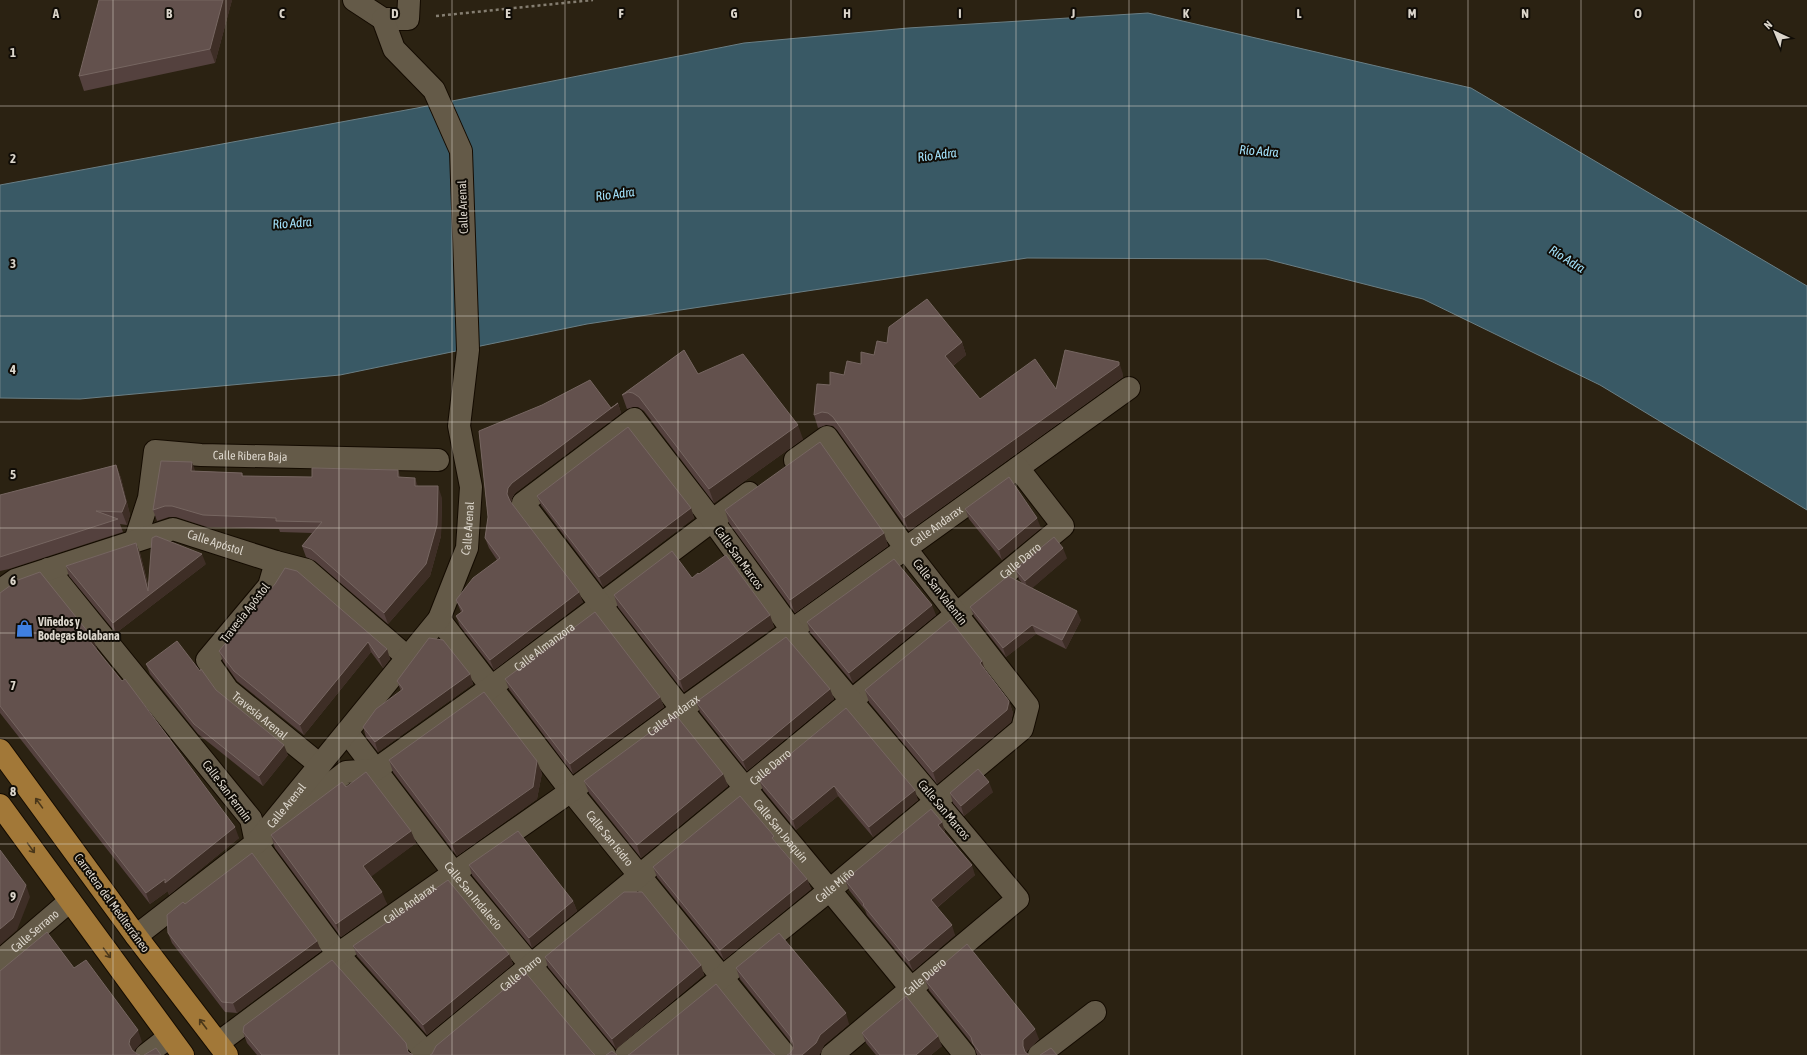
<svg xmlns="http://www.w3.org/2000/svg" width="1807" height="1055" font-family="'Asap Condensed',sans-serif">
  <rect width="100%" height="100%" fill="#2b2212"/>
  <path fill="#395965" stroke="#6a7e84" d="M 1148,13 L 1471,88 L 1807,286 L 1807,510 L 1600,385 L 1423,299 L 1266,259 L 1027,258 L 587,324 L 340,375 L 80,399 L 0,398 L 0,185 L 417,108 L 744,43 L 908,28 Z"/>
  <g fill="none" stroke-linecap="round" stroke-linejoin="round">
    <defs>
      <g id="street">
        <path d="M 354,0 L 383,19 L 408,19 L 409,0"/>
        <path id="s1" d="M 135,541 L 149,498 L 155,451 L 201,455 L 438,460"/>
        <path id="s2" d="M 276,562 L 269,586 L 207,660 L 228,690 L 320,765"/>
        <path d="M 48,569 L 251,819 L 256,843 L 338,954 L 428,1055"/>
        <path id="s3" d="M 0,591 L 15,580 L 173,529 L 276,562 L 307,570 L 407,657"/>
        <path id="s4" d="M 439,619 L 571,791 L 785,1055"/>
        <path id="s5" d="M 347,732 L 454,873 L 605,1055"/>
        <path id="s6" d="M 256,843 L 346,772 L 375,770 L 490,688 L 749,493"/>
        <path id="s7" d="M 136,936 L 256,843 L 439,619 L 467,548 L 471,487 L 459,426 L 468,350 L 461,151 L 434,90 L 394,49 L 383,19"/>
        <path id="s8" d="M 0,961 L 70,901"/>
        <path id="s9" d="M 218,1043 L 338,954 L 571,791 L 682,709 L 1129,388"/>
        <path d="M 146,1055 L 169,1037"/>
        <path id="s10" d="M 422,1055 L 1063,526 L 1018,468"/>
        <path id="s11" d="M 626,1055 L 831,889 L 1022,729 L 1028,706 L 906,549 L 827,437 L 795,460"/>
        <path id="s12" d="M 832,1055 L 1018,899 L 792,630 L 712,520 L 634,419 L 523,503 C 597,599 669,696 746,789 C 819,878 893,965 965,1055"/>
        <path d="M 1039,1055 L 1095,1012"/>
      </g>
      <path id="highway" d="M 0,750 L 136,936 L 227,1055
        M 0,805 L 183,1055"/>
    </defs>
    <use href="#street" stroke="#140b01" stroke-width="24"/>
    <use href="#highway" stroke="#140b01" stroke-width="24"/>
    <path stroke="#857e71" stroke-width="2.5" stroke-dasharray="3 3" stroke-linecap="butt" d="M 436,16 L 593,0"/>
    <use href="#street" stroke="#645a48" stroke-width="22"/>
    <use href="#highway" stroke="#a27838" stroke-width="22"/>
  </g>
  <path fill="#54413e" d="M 232,0 L 215,63 L 84,91 L 79,76 Z
    M 962,342 L 966,355 L 953,366 L 980,399 L 1056,389 L 1123,374 L 1123,377 L 909,531 L 837,430 L 833,426 L 826,425 L 818,428 L 814,415 L 830,385 L 844,375 L 861,364 L 874,355 L 887,343 Z
    M 684,350 L 698,374 L 803,439 L 714,503 L 644,411 L 638,407 L 633,407 L 627,409 L 622,395 Z
    M 618,403 L 621,413 L 515,493 L 512,498 L 511,503 L 583,602 L 494,670 L 460,626 L 456,616 L 461,612 L 456,600 L 497,560 L 489,548 L 485,538 L 488,517 L 479,431 L 611,408 Z
    M 116,465 L 121,478 L 130,515 L 127,525 L 120,524 L 123,532 L 9,569 L 0,571 L 0,495 Z
    M 195,471 L 242,473 L 243,476 L 312,477 L 401,477 L 418,486 L 442,498 L 441,536 L 430,576 L 388,624 L 315,561 L 306,557 L 302,546 L 312,533 L 280,532 L 279,529 L 207,527 L 176,517 L 169,517 L 157,521 L 153,510 Z
    M 537,496 L 691,508 L 694,518 L 603,587 L 541,505 Z
    M 965,509 L 1041,528 L 1002,560 L 969,519 Z
    M 725,510 L 884,533 L 888,546 L 795,613 L 729,523 Z
    M 136,543 L 140,553 L 149,588 L 206,564 L 116,633 L 69,576 L 66,566 Z
    M 1067,558 L 1032,588 L 1081,620 L 1066,649 L 1036,634 L 1006,657 L 974,616 L 970,607 L 1023,584 L 1019,579 L 1015,569 Z
    M 699,574 L 770,615 L 774,627 L 684,692 L 618,607 L 614,595 L 692,578 Z
    M 275,584 L 387,649 L 390,659 L 383,668 L 371,652 L 304,735 L 237,681 L 223,661 L 219,651 Z
    M 0,593 L 92,637 L 97,649 L 96,649 L 239,838 L 169,895 L 168,891 L 150,904 L 0,713 Z
    M 936,615 L 853,683 L 810,632 L 807,622 Z
    M 982,661 L 985,670 L 1009,701 L 1013,713 L 1011,722 L 937,784 L 869,702 L 865,690 Z
    M 146,664 L 200,671 L 216,690 L 288,755 L 263,786 L 198,734 L 150,674 Z
    M 470,674 L 473,684 L 378,752 L 366,737 L 363,727 L 401,691 L 397,681 Z
    M 505,679 L 660,697 L 664,707 L 573,774 L 509,689 Z
    M 830,689 L 834,699 L 747,771 L 700,712 L 696,702 Z
    M 846,708 L 918,800 L 873,837 L 838,796 L 796,830 L 763,790 L 759,780 Z
    M 389,760 L 542,773 L 537,799 L 457,856 L 393,772 Z
    M 723,774 L 728,786 L 641,858 L 589,793 L 584,781 Z
    M 346,787 L 411,831 L 416,843 L 371,876 L 387,904 L 341,937 L 275,848 L 271,835 Z
    M 993,792 L 964,816 L 953,803 L 950,793 Z
    M 942,822 L 945,832 L 944,833 L 975,875 L 937,908 L 955,935 L 913,971 L 867,915 L 865,910 L 849,890 L 845,880 Z
    M 776,842 L 807,879 L 811,889 L 724,960 L 657,877 L 653,867 Z
    M 469,865 L 573,901 L 577,911 L 532,948 L 472,875 Z
    M 168,933 L 317,941 L 321,951 L 237,1013 L 225,1012 L 172,943 Z
    M 353,946 L 509,954 L 513,964 L 427,1035 L 357,956 Z
    M 545,957 L 701,965 L 704,975 L 616,1049 L 548,967 Z
    M 736,968 L 849,1024 L 824,1045 L 820,1054 L 818,1055 L 787,1055 L 789,1054 L 793,1049 L 793,1045 L 740,979 Z
    M 925,980 L 1039,1039 L 1027,1051 L 1027,1053 L 1029,1055 L 977,1055 L 974,1046 L 929,990 Z
    M 243,1032 L 410,1053 L 413,1055 L 257,1055 L 247,1043 Z
    M 862,1033 L 942,1046 L 931,1055 L 876,1055 L 866,1043 Z"/>
  <path fill="#3e2e26" d="M 223,0 L 232,0 L 215,63 L 210,49 Z
    M 962,342 L 966,355 L 950,368 L 945,356 Z
    M 1119,362 L 1123,374 L 1123,377 L 909,531 L 904,518 Z
    M 618,403 L 621,413 L 515,493 L 512,498 L 511,504 L 507,494 L 508,488 L 512,483 Z
    M 798,425 L 803,439 L 714,503 L 709,489 Z
    M 192,462 L 196,473 L 191,471 Z
    M 116,465 L 121,478 L 130,515 L 127,525 L 122,512 Z
    M 398,470 L 402,481 L 398,477 Z
    M 415,478 L 419,489 L 415,486 Z
    M 438,486 L 442,498 L 441,536 L 430,576 L 388,624 L 384,613 Z
    M 691,508 L 694,518 L 603,587 L 599,577 Z
    M 1037,518 L 1041,528 L 1002,560 L 999,550 Z
    M 884,533 L 888,546 L 795,613 L 790,600 Z
    M 136,543 L 140,553 L 150,594 L 202,554 L 206,564 L 116,633 L 113,623 L 148,591 Z
    M 1063,548 L 1067,558 L 1029,591 L 1025,581 Z
    M 579,592 L 583,602 L 494,670 L 490,660 Z
    M 932,605 L 936,615 L 853,683 L 849,673 Z
    M 1077,611 L 1081,620 L 1066,649 L 1062,640 Z
    M 770,615 L 774,627 L 684,692 L 680,680 Z
    M 1032,625 L 1036,634 L 1006,657 L 1003,648 Z
    M 92,637 L 97,649 L 93,651 L 89,640 Z
    M 368,642 L 371,652 L 304,735 L 300,725 Z
    M 387,649 L 390,659 L 383,668 L 379,658 Z
    M 982,661 L 986,673 L 980,663 Z
    M 470,674 L 473,684 L 378,752 L 375,742 Z
    M 830,689 L 834,699 L 747,771 L 743,761 Z
    M 660,697 L 664,707 L 573,774 L 570,764 Z
    M 1009,701 L 1013,713 L 1011,722 L 937,784 L 933,772 Z
    M 284,745 L 288,755 L 263,786 L 259,776 Z
    M 537,761 L 542,773 L 537,799 L 457,856 L 452,844 Z
    M 723,774 L 728,786 L 641,858 L 637,845 Z
    M 989,782 L 993,792 L 964,816 L 961,806 Z
    M 834,786 L 838,796 L 796,830 L 793,820 Z
    M 915,790 L 918,800 L 873,837 L 869,827 Z
    M 942,822 L 945,832 L 941,835 L 938,825 Z
    M 235,827 L 239,838 L 169,895 L 168,891 L 150,904 L 146,893 Z
    M 411,831 L 416,843 L 368,879 L 363,866 Z
    M 972,865 L 975,875 L 934,910 L 931,900 Z
    M 807,879 L 811,889 L 724,960 L 720,950 Z
    M 26,885 L 30,897 L 17,930 L 0,945 L 0,929 Z
    M 382,892 L 387,904 L 341,937 L 336,924 Z
    M 573,901 L 577,911 L 532,948 L 529,938 Z
    M 952,925 L 955,935 L 913,971 L 909,961 Z
    M 317,941 L 321,951 L 237,1013 L 233,1003 Z
    M 509,954 L 513,964 L 427,1035 L 423,1025 Z
    M 701,965 L 704,975 L 616,1049 L 612,1039 Z
    M 846,1013 L 849,1024 L 824,1045 L 820,1054 L 818,1055 L 802,1055 L 820,1035 Z
    M 1035,1029 L 1039,1039 L 1027,1051 L 1027,1055 L 1023,1046 L 1023,1040 Z
    M 138,1030 L 142,1042 L 134,1051 L 134,1055 L 129,1044 L 130,1039 Z
    M 938,1036 L 942,1046 L 931,1055 L 916,1055 Z"/>
  <path fill="#63514d" stroke="#766661" d="M 99,0 L 223,0 L 210,49 L 79,76 Z
    M 927,299 L 962,342 L 945,356 L 980,399 L 1035,359 L 1056,389 L 1065,350 L 1119,362 L 1119,365 L 904,518 L 833,417 L 828,413 L 822,412 L 814,415 L 817,384 L 830,385 L 830,372 L 844,375 L 847,361 L 861,364 L 861,352 L 874,355 L 877,341 L 887,343 L 889,327 Z
    M 684,350 L 698,374 L 743,354 L 798,425 L 709,489 L 639,397 L 633,393 L 628,392 L 622,395 Z
    M 590,380 L 611,408 L 618,403 L 512,483 L 508,488 L 507,494 L 510,501 L 579,592 L 490,660 L 456,616 L 463,611 L 456,600 L 473,578 L 500,558 L 485,538 L 488,517 L 479,431 L 542,405 Z
    M 628,427 L 691,508 L 599,577 L 537,496 Z
    M 820,442 L 884,533 L 790,600 L 725,510 Z
    M 161,461 L 192,462 L 191,471 L 242,473 L 242,476 L 312,477 L 312,468 L 398,470 L 398,477 L 415,478 L 415,486 L 438,486 L 437,525 L 426,564 L 384,613 L 311,549 L 302,546 L 322,522 L 276,521 L 276,518 L 203,515 L 172,506 L 165,506 L 153,510 Z
    M 116,465 L 126,502 L 122,512 L 96,511 L 118,519 L 0,557 L 0,495 Z
    M 1009,477 L 1037,518 L 999,550 L 965,509 Z
    M 156,536 L 202,554 L 113,623 L 66,566 L 136,543 L 148,591 L 152,538 Z
    M 1054,537 L 1063,548 L 1025,581 L 1015,569 Z
    M 672,551 L 692,578 L 698,573 L 699,574 L 726,555 L 770,615 L 680,680 L 614,595 Z
    M 894,559 L 932,605 L 849,673 L 807,622 Z
    M 285,568 L 297,571 L 387,649 L 379,658 L 368,642 L 300,725 L 234,671 L 219,651 L 275,584 Z
    M 40,572 L 92,637 L 89,640 L 122,681 L 125,679 L 235,827 L 165,883 L 165,879 L 146,893 L 0,706 L 0,593 L 18,580 Z
    M 1008,576 L 1077,611 L 1062,640 L 1032,625 L 1003,648 L 970,607 Z
    M 595,612 L 660,697 L 570,764 L 505,679 Z
    M 950,620 L 982,661 L 980,663 L 1009,701 L 1007,710 L 933,772 L 865,690 Z
    M 786,637 L 830,689 L 743,761 L 696,702 Z
    M 429,638 L 443,640 L 470,674 L 375,742 L 363,727 L 376,709 L 403,689 L 397,681 Z
    M 177,641 L 200,671 L 201,669 L 216,690 L 284,745 L 259,776 L 194,724 L 146,664 Z
    M 484,692 L 537,761 L 533,787 L 452,844 L 389,760 Z
    M 846,708 L 915,790 L 869,827 L 834,786 L 793,820 L 759,780 Z
    M 675,714 L 723,774 L 637,845 L 584,781 Z
    M 978,769 L 989,782 L 961,806 L 950,793 Z
    M 366,772 L 411,831 L 363,866 L 382,892 L 336,924 L 271,835 L 342,782 L 346,787 Z
    M 740,796 L 774,836 L 772,838 L 807,879 L 720,950 L 653,867 Z
    M 931,809 L 942,822 L 938,825 L 972,865 L 931,900 L 952,925 L 909,961 L 863,905 L 864,904 L 845,880 Z
    M 518,831 L 573,901 L 529,938 L 469,865 Z
    M 0,850 L 26,885 L 13,918 L 0,929 Z
    M 252,853 L 317,941 L 233,1003 L 222,1002 L 168,933 L 167,915 L 183,902 L 185,904 Z
    M 448,880 L 509,954 L 423,1025 L 353,946 Z
    M 624,892 L 642,892 L 701,965 L 612,1039 L 545,957 Z
    M 47,932 L 74,968 L 86,960 L 138,1030 L 130,1039 L 129,1044 L 132,1050 L 137,1054 L 140,1055 L 0,1055 L 0,971 Z
    M 779,933 L 846,1013 L 820,1035 L 816,1043 L 802,1055 L 787,1055 L 789,1054 L 793,1049 L 793,1043 L 791,1037 L 736,968 Z
    M 967,944 L 1035,1029 L 1023,1040 L 1023,1046 L 1025,1052 L 1029,1055 L 982,1055 L 973,1044 L 971,1037 L 925,980 Z
    M 332,960 L 406,1043 L 408,1052 L 413,1055 L 262,1055 L 243,1032 L 244,1026 Z
    M 525,972 L 592,1052 L 595,1055 L 430,1055 L 432,1054 L 436,1046 Z
    M 716,984 L 771,1052 L 775,1055 L 628,1055 L 630,1054 Z
    M 906,996 L 938,1036 L 916,1055 L 880,1055 L 862,1033 Z
    M 156,1048 L 161,1055 L 144,1055 Z
    M 1051,1048 L 1057,1055 L 1040,1055 Z
    M 612,1051 L 617,1055 L 606,1055 Z"/>
  <defs><path id="oneway-shaft" d="M-6 0H5M1.5-3L5.5 0L1.5 3" fill="none" stroke-width="1.6" stroke-linecap="round" stroke-linejoin="round"/></defs>
  <g stroke="#4a371a">
    <use href="#oneway-shaft" transform="translate(39 803) rotate(-126)"/>
    <use href="#oneway-shaft" transform="translate(31 848) rotate(54)"/>
    <use href="#oneway-shaft" transform="translate(107 953) rotate(54)"/>
    <use href="#oneway-shaft" transform="translate(203 1024) rotate(-127)"/>
  </g>
  <path fill="none" stroke="#dbd5cb" stroke-width="1" stroke-opacity="0.55" d="M 113,0 L 113,1055M 226,0 L 226,1055M 339,0 L 339,1055M 452,0 L 452,1055M 565,0 L 565,1055M 678,0 L 678,1055M 791,0 L 791,1055M 904,0 L 904,1055M 1016,0 L 1016,1055M 1129,0 L 1129,1055M 1242,0 L 1242,1055M 1355,0 L 1355,1055M 1468,0 L 1468,1055M 1581,0 L 1581,1055M 1694,0 L 1694,1055M 0,106 L 1807,106M 0,211 L 1807,211M 0,316 L 1807,316M 0,422 L 1807,422M 0,528 L 1807,528M 0,633 L 1807,633M 0,738 L 1807,738M 0,844 L 1807,844M 0,950 L 1807,950"/>
  <defs>
    <symbol id="shop-bare" viewBox="-9 -9 18 18"><path d="M-5-2.5h2.3a2.7 3.5 0 0 1 5.4 0H5L5.5 6h-11ZM-1.5-2.5h3a1.5 2.3 0 0 0-3 0Z" fill="#3f7fe0" stroke="#100c06" stroke-width="2.5" paint-order="stroke"/></symbol>
  </defs>
  <g fill-rule="evenodd">
    <use href="#shop-bare" x="12" y="616" width="25" height="25"/>
  </g>
  <g text-anchor="middle" dominant-baseline="central" stroke-width="4" stroke-linejoin="round" paint-order="stroke">
    <g font-size="12" fill="#dbd5cb" stroke="#100c06">
      <text transform="translate(463 207) rotate(-92)">Calle Arenal</text>
      <text stroke="none"><textPath href="#s1" startOffset="188">Calle Ribera Baja</textPath></text>
      <text stroke="none"><textPath href="#s9" startOffset="885">Calle Andarax</textPath></text>
      <text stroke="none"><textPath href="#s7" startOffset="537">Calle Arenal</textPath></text>
      <text stroke="none"><textPath href="#s3" startOffset="229">Calle Apóstol</textPath></text>
      <text transform="translate(739 558) rotate(54)">Calle San Marcos</text>
      <text stroke="none"><textPath href="#s10" startOffset="776">Calle Darro</textPath></text>
      <text transform="translate(940 592) rotate(52)">Calle San Valentín</text>
      <text transform="translate(245 613) rotate(-52)">Travesía Apóstol</text>
      <text stroke="none"><textPath href="#s6" startOffset="353">Calle Almanzora</textPath></text>
      <text stroke="none"><textPath href="#s2" startOffset="199">Travesía Arenal</textPath></text>
      <text stroke="none"><textPath href="#s9" startOffset="561">Calle Andarax</textPath></text>
      <text stroke="none"><textPath href="#s10" startOffset="452">Calle Darro</textPath></text>
      <text transform="translate(227 791) rotate(53)">Calle San Fermín</text>
      <text stroke="none"><textPath href="#s7" startOffset="200">Calle Arenal</textPath></text>
      <text transform="translate(944 810) rotate(50)">Calle San Marcos</text>
      <text stroke="none"><textPath href="#s12" startOffset="1414">Calle San Joaquín</textPath></text>
      <text stroke="none"><textPath href="#s4" startOffset="278">Calle San Isidro</textPath></text>
      <text stroke="none"><textPath href="#s11" startOffset="269">Calle Miño</textPath></text>
      <text stroke="none"><textPath href="#s5" startOffset="207">Calle San Indalecio</textPath></text>
      <text transform="translate(112 903) rotate(54)">Carretera del Mediterráneo</text>
      <text stroke="none"><textPath href="#s9" startOffset="237">Calle Andarax</textPath></text>
      <text stroke="none"><textPath href="#s8" startOffset="46">Calle Serrano</textPath></text>
      <text stroke="none"><textPath href="#s10" startOffset="128">Calle Darro</textPath></text>
      <text stroke="none"><textPath href="#s12" startOffset="121">Calle Duero</textPath></text>
    </g>
    <g font-size="12" font-weight="bold" fill="#dbd5cb" stroke="#100c06" text-anchor="start">
      <text x="38" y="622">Viñedos y<tspan x="38" dy="14">Bodegas Bolabana</tspan></text>
    </g>
    <g font-size="13" font-style="italic" fill="#a2e1fa" stroke="#100c06">
      <text transform="translate(1259 151) rotate(4)">Río Adra</text>
      <text transform="translate(937 155) rotate(-7)">Río Adra</text>
      <text transform="translate(615 194) rotate(-7)">Río Adra</text>
      <text transform="translate(292 223) rotate(-4)">Río Adra</text>
      <text transform="translate(1567 259) rotate(32)">Río Adra</text>
    </g>
  </g>
  <g font-size="13" text-anchor="middle" font-weight="bold" fill="#dbd5cb" stroke="#100c06" stroke-width="4" stroke-linejoin="round" paint-order="stroke">
    <text x="56" y="18">A</text>
    <text x="169" y="18">B</text>
    <text x="282" y="18">C</text>
    <text x="395" y="18">D</text>
    <text x="508" y="18">E</text>
    <text x="621" y="18">F</text>
    <text x="734" y="18">G</text>
    <text x="847" y="18">H</text>
    <text x="960" y="18">I</text>
    <text x="1073" y="18">J</text>
    <text x="1186" y="18">K</text>
    <text x="1299" y="18">L</text>
    <text x="1412" y="18">M</text>
    <text x="1525" y="18">N</text>
    <text x="1638" y="18">O</text>
    <text x="13" y="57">1</text>
    <text x="13" y="163">2</text>
    <text x="13" y="268">3</text>
    <text x="13" y="374">4</text>
    <text x="13" y="479">5</text>
    <text x="13" y="585">6</text>
    <text x="13" y="690">7</text>
    <text x="13" y="796">8</text>
    <text x="13" y="901">9</text>
  </g>
  <g transform="translate(1775 32) rotate(316)" stroke="#100c06" stroke-width="3" paint-order="stroke">
  <path d="M0-3L7 15L0 10L-7 15Z" fill="#dbd5cb"/>
  <text y="-6" font-size="11" font-weight="bold" text-anchor="middle" fill="#dbd5cb">N</text>
  </g>
</svg>
